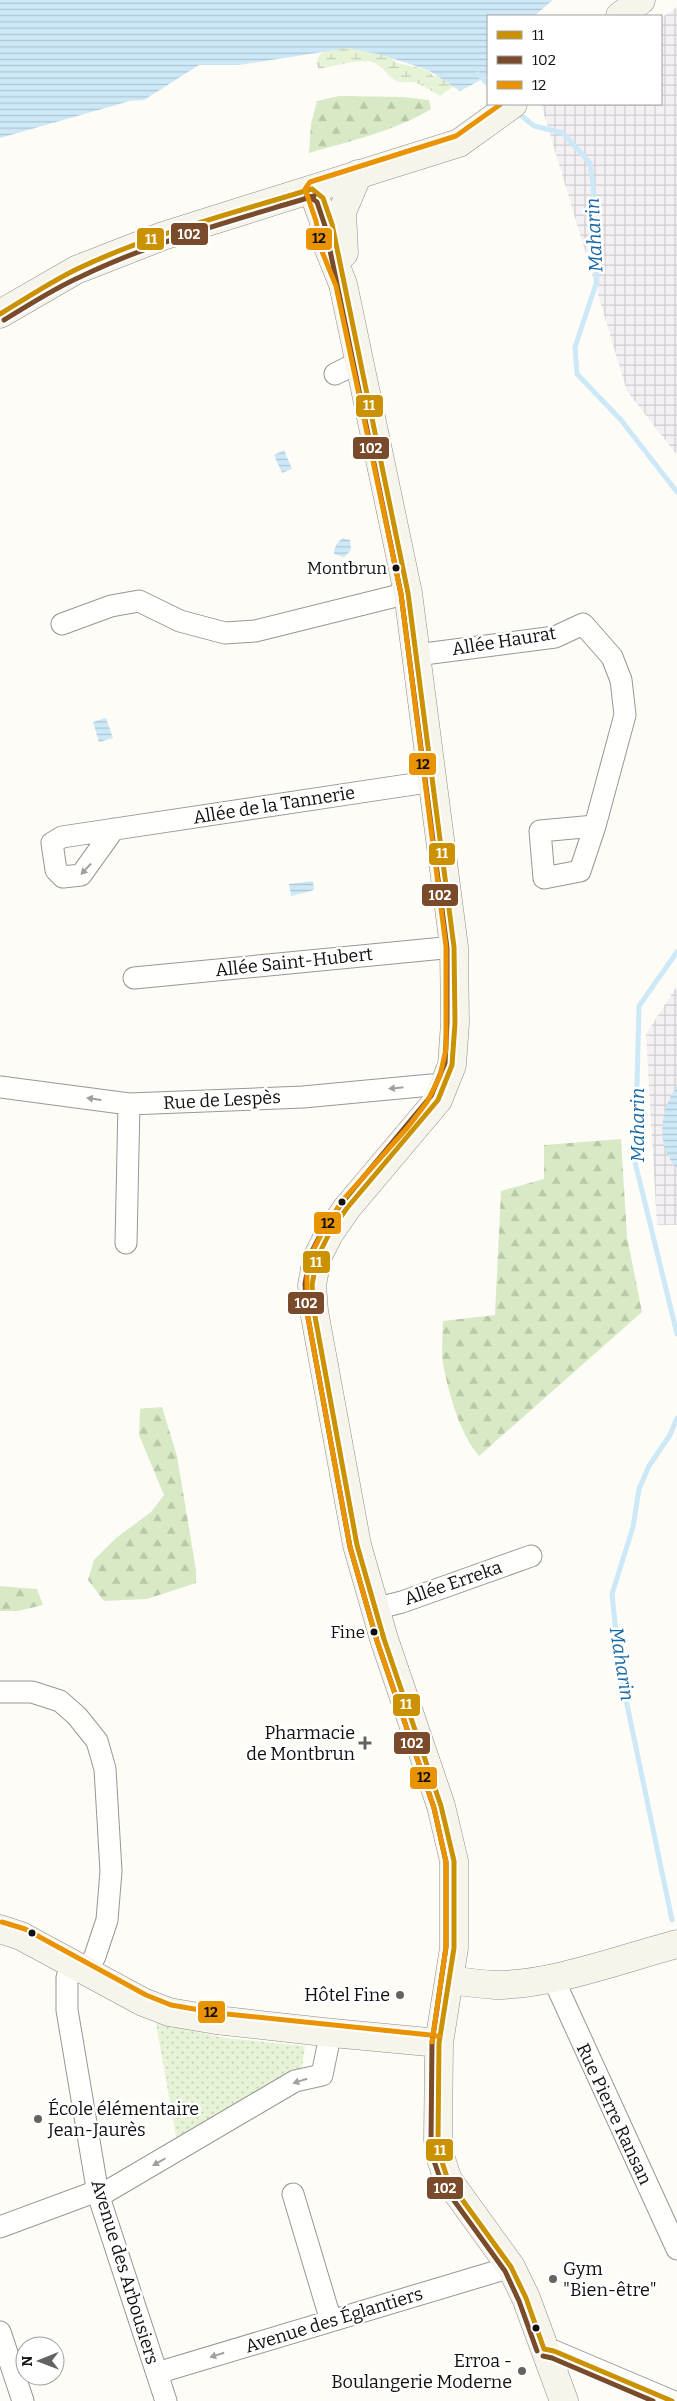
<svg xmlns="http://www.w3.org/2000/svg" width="677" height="2401" font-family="Bitter,serif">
  <defs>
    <pattern id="industrial-grid" width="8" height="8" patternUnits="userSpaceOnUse" patternTransform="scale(1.25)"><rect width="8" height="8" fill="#f5f0f3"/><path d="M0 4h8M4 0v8" fill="none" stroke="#d1cdcf"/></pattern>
    <pattern id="forest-firs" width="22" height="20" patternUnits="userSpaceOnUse" patternTransform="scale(1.25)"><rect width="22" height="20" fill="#d8eac5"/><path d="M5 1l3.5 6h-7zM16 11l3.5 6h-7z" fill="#b8c8a8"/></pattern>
    <pattern id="wetland-marsh" width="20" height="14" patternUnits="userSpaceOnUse" patternTransform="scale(1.25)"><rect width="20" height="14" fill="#e7f3d7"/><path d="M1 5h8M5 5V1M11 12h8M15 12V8" fill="none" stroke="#c5cfb8"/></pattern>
    <pattern id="park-dots" width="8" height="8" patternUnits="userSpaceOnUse" patternTransform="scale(1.25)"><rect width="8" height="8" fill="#e7f3d7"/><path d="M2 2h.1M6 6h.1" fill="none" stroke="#c5cfb8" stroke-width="1.8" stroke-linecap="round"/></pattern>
    <pattern id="water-rules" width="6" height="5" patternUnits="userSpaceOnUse" patternTransform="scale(1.25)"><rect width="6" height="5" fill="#cde8f7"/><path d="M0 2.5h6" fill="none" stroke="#afc6d3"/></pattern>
  </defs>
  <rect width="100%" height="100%" fill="#fdfcf7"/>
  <path fill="url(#industrial-grid)" d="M 677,7 L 677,455 L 627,391 L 541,104 L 661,104 L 661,18 Z
    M 677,986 L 677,1225 L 657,1225 L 646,1034 Z"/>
  <path fill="url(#forest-firs)" d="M 339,96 L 402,97 L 429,100 L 431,109 C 395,131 350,141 309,153 L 311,124 L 317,101 Z
    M 621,1139 L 627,1237 L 642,1312 L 479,1456 C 459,1432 449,1394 443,1364 C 441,1350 443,1335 443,1321 L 495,1315 L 501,1191 L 544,1179 L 544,1145 Z
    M 162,1407 L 177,1456 L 196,1570 L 196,1583 L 147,1599 L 104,1601 L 88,1580 L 94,1560 L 116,1538 L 151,1512 L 164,1495 L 139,1435 L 140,1409 Z
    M 0,1586 L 37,1589 L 43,1605 L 18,1611 L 0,1611 Z"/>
  <path fill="url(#wetland-marsh)" d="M 338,46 L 389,55 L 397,63 L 428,70 L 434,77 L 441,75 L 453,87 L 440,96 C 432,91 422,84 412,82 C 407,82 402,83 397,81 C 387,77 383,65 372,62 C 360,58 333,67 319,69 L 316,64 C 319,52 326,49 338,46 Z"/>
  <path fill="url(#park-dots)" d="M 156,2023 L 225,2038 L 305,2046 L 301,2074 L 177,2142 Z"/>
  <path fill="url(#water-rules)" d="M 0,0 L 553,0 L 534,16 L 488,16 L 488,76 L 460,91 L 428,70 L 382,55 L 348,48 L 239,65 L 199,65 L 144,100 L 130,101 L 0,138 Z
    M 284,450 L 292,469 L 282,473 L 274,455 Z
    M 343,538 L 350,540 L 351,550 L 344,557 L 334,554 C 334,547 337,542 343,538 Z
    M 106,718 L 113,738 L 99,742 L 93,722 Z
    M 313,881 L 314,890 L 291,896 L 289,884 Z
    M 677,1086 L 677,1168 C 655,1146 660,1109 677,1086 Z"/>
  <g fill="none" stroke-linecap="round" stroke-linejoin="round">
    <path stroke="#cde8f7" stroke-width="5" d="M 478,74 L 488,84
      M 517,112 L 534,126 L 563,133 L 590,163 L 593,185 L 597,281 L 575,347 L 577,374 L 621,420 L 677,492
      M 677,952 L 639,1006 L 635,1162 L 677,1334
      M 672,1920 L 620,1671 L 612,1594 L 633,1527 L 639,1489 L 649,1466 L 670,1435 L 677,1418"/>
    <defs>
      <path id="street" d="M 335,374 L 361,361
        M 62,624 L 111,606 L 139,601 L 180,621 L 225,633 L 255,631 L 408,593
        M 416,655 L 555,637 L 583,624 L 612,657 L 621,680 L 625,715 L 595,826 L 540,831 L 544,878 L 580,871 L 595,826
        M 114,829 L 81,875 L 63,877 L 56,870 L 52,843 L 62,837 L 434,781
        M 134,978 L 454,947
        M 0,1087 L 129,1104 L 303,1097 L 431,1085 L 444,1088
        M 126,1243 L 129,1104
        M 374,1609 L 402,1602 L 531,1556
        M 0,1692 L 32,1692 L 60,1701 L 77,1716 L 97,1741 L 105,1769 L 111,1871 L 107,1920 L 95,1956 L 87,1972
        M 71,1964 L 67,1978 L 67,2010 L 98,2194 L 166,2401
        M 553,1978 L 677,2249
        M 293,2194 L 331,2321
        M 0,2227 L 89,2194 L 106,2192 L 295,2081 L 322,2075 L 328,2046 L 333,2033
        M 0,2332 L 23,2401
        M 544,2349 L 554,2351 L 672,2401
        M 157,2373 L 511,2267"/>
      <path id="secondary" d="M 620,16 L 641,0
        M 312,189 L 323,219 L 328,247 L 343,284 L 408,593 L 454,947 L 455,1023 L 452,1065 L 438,1100 L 347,1208 L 329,1234 L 317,1258 L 312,1285 L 314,1311 L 357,1545 L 384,1639 L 441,1806 L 454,1861 L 454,1948 L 439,2043 L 438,2139 L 441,2159 L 448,2180 L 511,2267 L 526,2298 L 564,2401
        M 344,253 L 342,212 L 358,174
        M 0,314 L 76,270 L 163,236 L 459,143 L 513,104
        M 0,1929 L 21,1936 L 143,2002 L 169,2012 L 216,2020 L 333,2033 L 439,2043
        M 449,1980 C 464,1982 480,1984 495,1985 C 552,1985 621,1959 677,1944"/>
    </defs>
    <use href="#street" stroke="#979795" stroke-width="23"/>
    <use href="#secondary" stroke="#8e8d8b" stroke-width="29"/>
    <use href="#street" stroke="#fffffe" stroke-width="21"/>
    <use href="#secondary" stroke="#f6f4eb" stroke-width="28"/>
    <defs>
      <path id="bus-1" d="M 312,189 L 323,198 L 332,224 L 408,593 L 454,947 L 455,1023 L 452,1065 L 438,1100 L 347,1208 L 329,1234 L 317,1258 L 312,1285 L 314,1311 L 357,1545 L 384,1639 L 441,1806 L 454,1861 L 454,1948 L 439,2043 L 438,2139 L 441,2159 L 448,2180 L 511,2267 L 526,2298 L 544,2349
        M 0,314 C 25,299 49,283 75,270 C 150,234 233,213 312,189
        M 544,2349 L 554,2351 L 672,2401"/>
      <path id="bus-2" d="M 307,195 L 317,202 L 325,226 L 401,594 L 447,948 L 447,1023 L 445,1063 L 431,1096 L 341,1204 L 323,1230 L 310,1255 L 305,1284 L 307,1312 L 350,1547 L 377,1641 L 434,1808 L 446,1862 L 446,1947 L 432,2043 L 431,2139 L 434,2161 L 442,2184 L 505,2271 L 519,2301 L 537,2351
        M 4,320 C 29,305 53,289 80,277 C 154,241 235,220 314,196
        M 543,2356 L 552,2358 L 653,2401"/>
      <path id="bus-3" d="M 2,1922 L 25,1929 L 146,1995 L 171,2005 L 217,2013 L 440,2036
        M 432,2042 L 446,1947 L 446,1862 L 434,1808 L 377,1641 L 350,1547 L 307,1312 L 307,1269 L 311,1255 L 325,1227 L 343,1200 L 408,1127 L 427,1102 L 440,1076 L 446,1049 L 446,947 L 401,594 L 336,286 L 321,249 L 316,221 L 305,189 L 310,182 L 456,136 L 501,104"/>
    </defs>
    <use href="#bus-1" stroke="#fff" stroke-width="9"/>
    <use href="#bus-2" stroke="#fff" stroke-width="9"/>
    <use href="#bus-3" stroke="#fff" stroke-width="9"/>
    <use href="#bus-1" stroke="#ca9200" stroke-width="5"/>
    <use href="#bus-2" stroke="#7a4b2a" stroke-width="5"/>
    <use href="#bus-3" stroke="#ea9301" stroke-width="5"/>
  </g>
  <defs><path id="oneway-solid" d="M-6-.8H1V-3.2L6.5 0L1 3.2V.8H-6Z" transform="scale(1.25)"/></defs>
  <g fill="#a0a09f">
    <use href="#oneway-solid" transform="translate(86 869) rotate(133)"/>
    <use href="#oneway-solid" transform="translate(396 1088) rotate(174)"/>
    <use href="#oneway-solid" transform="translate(94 1099) rotate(-172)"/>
    <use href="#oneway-solid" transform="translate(300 2081) rotate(163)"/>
    <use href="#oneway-solid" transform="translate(159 2162) rotate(150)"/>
    <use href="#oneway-solid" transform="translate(217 2355) rotate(163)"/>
  </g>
  <g fill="#111" stroke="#fff" stroke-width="2">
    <circle cx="396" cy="568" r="4.5"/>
    <circle cx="342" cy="1202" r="4.5"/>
    <circle cx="374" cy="1632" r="4.5"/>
    <circle cx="32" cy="1933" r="4.5"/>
    <circle cx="536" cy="2328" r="4.5"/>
  </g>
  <g fill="#646362" stroke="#fff" stroke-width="2">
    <path d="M362.5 1735.5h5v5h5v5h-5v5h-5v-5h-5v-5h5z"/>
    <circle cx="400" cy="1995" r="5"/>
    <circle cx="38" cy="2119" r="5"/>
    <circle cx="553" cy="2279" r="5"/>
    <circle cx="522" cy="2371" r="5"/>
  </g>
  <g text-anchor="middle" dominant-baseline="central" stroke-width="5" stroke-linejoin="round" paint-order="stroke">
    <g font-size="17" fill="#111" stroke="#fff" text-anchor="end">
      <text x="387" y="568">Montbrun</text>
      <text x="365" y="1632">Fine</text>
    </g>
    <g font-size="18" fill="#111" stroke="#fff">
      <text transform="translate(504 641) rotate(-9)">Allée Haurat</text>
      <text transform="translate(274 805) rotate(-9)">Allée de la Tannerie</text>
      <text transform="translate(294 962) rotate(-6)">Allée Saint-Hubert</text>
      <text transform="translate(222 1100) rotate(-3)">Rue de Lespès</text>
      <text transform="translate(453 1583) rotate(-19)">Allée Erreka</text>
      <text transform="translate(614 2114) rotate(65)">Rue Pierre Ransan</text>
      <text transform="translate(125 2272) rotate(73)">Avenue des Arbousiers</text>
      <text transform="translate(334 2320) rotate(-17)">Avenue des Églantiers</text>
    </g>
    <g font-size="18" fill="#111" stroke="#fff" text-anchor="end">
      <text x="355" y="1733">Pharmacie<tspan x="355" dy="21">de Montbrun</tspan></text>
      <text x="390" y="1995">Hôtel Fine</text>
      <text x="48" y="2109" text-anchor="start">École élémentaire<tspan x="48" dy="21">Jean-Jaurès</tspan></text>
      <text x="563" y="2269" text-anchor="start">Gym<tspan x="563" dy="21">"Bien-être"</tspan></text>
      <text x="512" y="2361">Erroa -<tspan x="512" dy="21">Boulangerie Moderne</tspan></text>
    </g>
    <g font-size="19" font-style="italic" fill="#1768a6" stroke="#fff">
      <text transform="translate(594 235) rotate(-93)">Maharin</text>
      <text transform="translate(637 1125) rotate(-90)">Maharin</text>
      <text transform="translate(622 1664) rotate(81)">Maharin</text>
    </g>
  </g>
  <g stroke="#fff" stroke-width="2">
    <rect x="170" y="222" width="39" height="24" rx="5" fill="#7a4b2a"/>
    <rect x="305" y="227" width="28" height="24" rx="5" fill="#ea9301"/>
    <rect x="136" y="227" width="29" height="24" rx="5" fill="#ca9200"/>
    <rect x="355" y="394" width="29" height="24" rx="5" fill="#ca9200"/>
    <rect x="352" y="436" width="38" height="24" rx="5" fill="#7a4b2a"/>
    <rect x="408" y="752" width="29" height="24" rx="5" fill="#ea9301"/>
    <rect x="428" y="842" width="28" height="24" rx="5" fill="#ca9200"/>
    <rect x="421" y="883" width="38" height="24" rx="5" fill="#7a4b2a"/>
    <rect x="313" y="1211" width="29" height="24" rx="5" fill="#ea9301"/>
    <rect x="302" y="1250" width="29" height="24" rx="5" fill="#ca9200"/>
    <rect x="287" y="1291" width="38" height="24" rx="5" fill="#7a4b2a"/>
    <rect x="392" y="1693" width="29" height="24" rx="5" fill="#ca9200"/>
    <rect x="393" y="1731" width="38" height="24" rx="5" fill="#7a4b2a"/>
    <rect x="409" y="1766" width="29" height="24" rx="5" fill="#ea9301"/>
    <rect x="197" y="2000" width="29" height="24" rx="5" fill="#ea9301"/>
    <rect x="425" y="2138" width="29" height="24" rx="5" fill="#ca9200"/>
    <rect x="426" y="2176" width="38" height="24" rx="5" fill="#7a4b2a"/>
  </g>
  <g font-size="14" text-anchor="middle" font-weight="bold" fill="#fff">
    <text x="189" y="239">102</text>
    <text x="151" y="244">11</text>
    <text x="369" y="410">11</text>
    <text x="371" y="453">102</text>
    <text x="442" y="858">11</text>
    <text x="440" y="900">102</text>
    <text x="316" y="1267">11</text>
    <text x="306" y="1308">102</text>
    <text x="406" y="1709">11</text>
    <text x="412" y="1748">102</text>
    <text x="440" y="2155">11</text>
    <text x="445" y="2193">102</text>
  </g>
  <g font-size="14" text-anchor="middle" font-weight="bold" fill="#111">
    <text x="319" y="243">12</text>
    <text x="423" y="769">12</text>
    <text x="328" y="1228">12</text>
    <text x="424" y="1782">12</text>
    <text x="211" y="2017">12</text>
  </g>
  <rect x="487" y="15" width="175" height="90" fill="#ffffff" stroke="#a0a0a0"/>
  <rect x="497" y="31" width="25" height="8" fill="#ca9200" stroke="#a0a0a0"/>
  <text x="532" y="40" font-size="15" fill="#111111">11</text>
  <rect x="497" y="56" width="25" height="8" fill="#7a4b2a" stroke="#a0a0a0"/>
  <text x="532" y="65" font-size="15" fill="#111111">102</text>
  <rect x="497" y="81" width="25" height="8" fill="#ea9301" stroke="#a0a0a0"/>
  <text x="532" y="90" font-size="15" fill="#111111">12</text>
  <g transform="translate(40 2361) rotate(269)"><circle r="24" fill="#ffffff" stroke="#a0a0a0"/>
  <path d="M0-4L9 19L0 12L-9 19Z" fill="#646362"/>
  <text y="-8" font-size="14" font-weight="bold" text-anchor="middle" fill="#111111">N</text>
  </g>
</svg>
